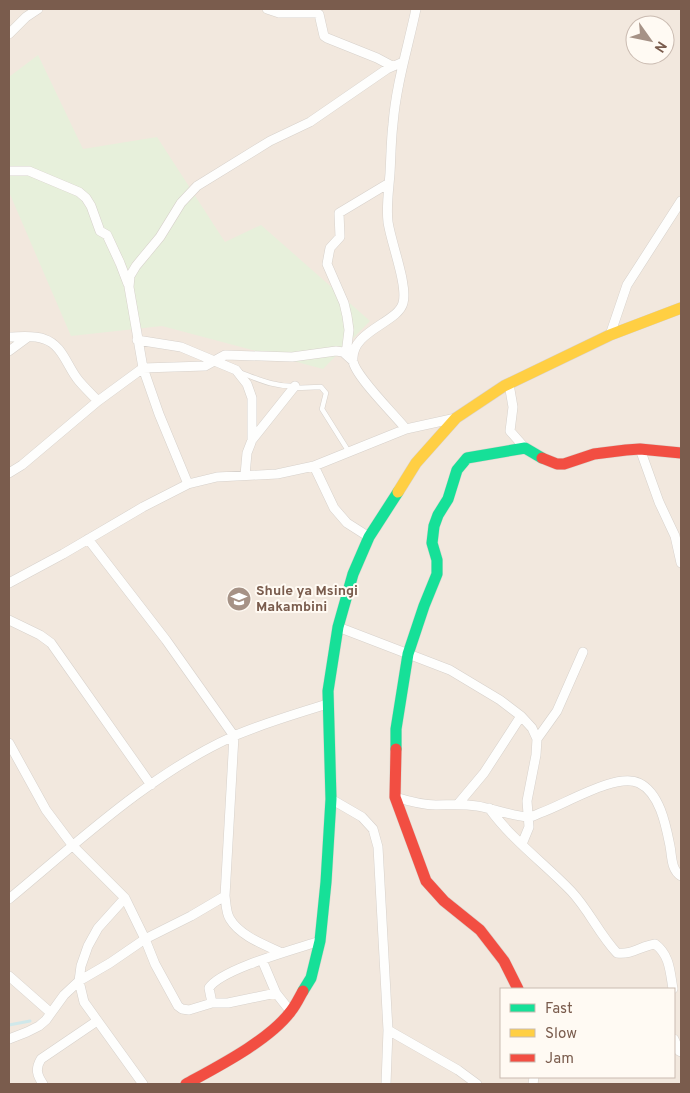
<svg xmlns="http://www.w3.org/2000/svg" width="690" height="1093" font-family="Overpass,sans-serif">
  <rect width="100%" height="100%" fill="#f9f5f0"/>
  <path fill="#f2e8de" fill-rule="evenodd" d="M 9,9 L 681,9 L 681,1084 L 9,1084 ZM 635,25 L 665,25 L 665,55 L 635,55 ZM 501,989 L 674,989 L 674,1077 L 501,1077 Z"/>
  <path fill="#e7f0db" d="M 38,55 L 83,149 L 157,137 L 225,242 L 261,225 L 370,321 L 323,369 L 162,326 L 71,336 L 9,192 L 9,77 Z"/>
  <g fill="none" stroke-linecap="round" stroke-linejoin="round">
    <path stroke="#d0e8ea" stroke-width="3" d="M 9,1025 L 30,1021"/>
    <defs>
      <path id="lane" d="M 239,372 C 258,379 274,387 295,386 L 295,388 L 321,387 L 326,393 L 322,409 L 349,452"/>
      <path id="street" d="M 267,9 L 279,13 L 315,13 L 319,14 L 324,36 L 327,38 L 377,58 L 392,66
        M 9,34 L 26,17 L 38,9
        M 9,171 L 29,171 L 79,192 L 86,198 L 91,206 L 100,231 L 107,235 L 120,263 L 128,284
        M 610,335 L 627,285 L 681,201
        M 9,337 C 20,337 34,335 44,339 C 63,345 67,367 79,381 C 85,388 92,395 98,401
        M 137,340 L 181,347 L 236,370 L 247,384 L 252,398 L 252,440
        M 9,351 L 28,337
        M 346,354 L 349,330 L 347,316 L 344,303 L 327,264 L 330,248 L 340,237 L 339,213 L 389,183
        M 509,384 L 513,407 L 510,431 L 525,448
        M 406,429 C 395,415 355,376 353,361 C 350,331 398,323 403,303 C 408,285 391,243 388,222 C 386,206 389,188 390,173 C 391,156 391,140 393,124 C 396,85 408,47 416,9
        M 640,449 L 659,502 L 675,536 L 681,563
        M 314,466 L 334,508 L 347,523 L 369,537
        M 9,473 L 22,465 L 98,401 L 143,368 L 205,366 L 225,355 L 292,357 L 336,351 L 343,352 L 353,361
        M 245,475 L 247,453 L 252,440 L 295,386
        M 188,484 L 159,414 L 143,368 L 129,287 L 130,276 L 136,266 L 160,237 L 181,203 L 197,186 L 270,141 L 310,122 L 387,69 L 403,62
        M 88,539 L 166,640 L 234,736 L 225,896 C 226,903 226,913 230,919 C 240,936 265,945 282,953
        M 9,583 L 63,554 L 143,507 L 188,484 L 217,477 L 277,474 L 314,466 L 406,429 L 456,418
        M 9,620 L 40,635 L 51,643 L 151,785
        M 338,627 L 450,670 L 500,700 L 521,716 L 532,728 L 537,739 L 536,755 L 527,801 L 529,827 L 522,844
        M 537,739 L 557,711 L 583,652
        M 9,743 L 46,810 L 73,846 L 125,898 L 145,939 L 155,964 L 178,1006 L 182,1009 L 189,1010 L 212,1003 L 228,1003 L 276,993
        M 395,797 C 408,801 422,805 436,805 C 450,805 463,804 477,806 C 490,808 520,818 529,817 C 533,817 537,814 540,813 C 564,805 616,772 639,783 C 660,793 666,826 670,846 C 672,856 671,870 681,876
        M 331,799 L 362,817 L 373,829 L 378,847 L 388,1030 L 386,1084
        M 458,804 L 484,773 L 521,716
        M 489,808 C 512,840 544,863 571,891 C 589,910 599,934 617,953 C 632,955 641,946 655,944 C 670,955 670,972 673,989
        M 125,898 L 98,928 L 88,946 L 81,966 L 79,981 L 84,1002 L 143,1084
        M 9,899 C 78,842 151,773 234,736 C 264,723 296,714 327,704
        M 262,960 L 276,993 L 291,1012
        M 9,976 L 51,1013
        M 212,1003 L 209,988 C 221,969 296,949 320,941
        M 388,1030 L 458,1070 L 477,1084
        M 9,1039 L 27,1032 L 39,1026 L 46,1020 L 64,995 L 79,981 L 110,963 L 145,939 L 191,916 L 225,896
        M 674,1039 L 679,1051 L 681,1052
        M 43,1084 C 37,1075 35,1069 41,1059 L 97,1021
        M 533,1084 L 534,1077"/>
      <path id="fast" d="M 396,749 L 396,729 L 408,654 L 424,606 L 437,574 L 437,560 L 432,543 L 434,526 L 438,515 L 448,499 L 457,470 L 467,458 L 525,448 L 542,458
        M 303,991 L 311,978 L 320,941 L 326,882 L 331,799 L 328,691 L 338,627 L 353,574 L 369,537 L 398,492"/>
      <path id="slow" d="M 398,492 L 416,463 L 456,418 L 504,386 L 610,335 L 681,308"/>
      <path id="jam" d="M 542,458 L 557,464 L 564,464 L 594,454 L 626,450 L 640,449 L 681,453
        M 396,749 L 395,797 L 426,881 L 444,901 L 480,930 L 504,961 L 518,989
        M 186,1084 C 217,1067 270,1040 291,1011 C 296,1005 299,998 303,991"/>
    </defs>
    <use href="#lane" stroke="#d7d1cb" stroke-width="5.5"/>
    <use href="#street" stroke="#d7d1cb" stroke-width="10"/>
    <use href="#fast" stroke="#d9d2cb" stroke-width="12"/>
    <use href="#slow" stroke="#d9d2cb" stroke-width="12"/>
    <use href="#jam" stroke="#d9d2cb" stroke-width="12"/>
    <use href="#lane" stroke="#fefefd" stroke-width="4.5"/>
    <use href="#street" stroke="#fefefd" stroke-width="9"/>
    <use href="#fast" stroke="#16e098" stroke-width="11"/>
    <use href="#slow" stroke="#ffcf43" stroke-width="11"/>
    <use href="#jam" stroke="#f24e42" stroke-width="11"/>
  </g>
  <defs>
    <symbol id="school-disc" viewBox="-11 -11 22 22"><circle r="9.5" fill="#a69286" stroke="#fffaf3"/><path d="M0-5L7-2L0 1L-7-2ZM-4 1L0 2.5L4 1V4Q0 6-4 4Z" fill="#fff"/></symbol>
  </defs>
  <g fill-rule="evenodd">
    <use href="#school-disc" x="225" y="585" width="28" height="28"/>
  </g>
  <g text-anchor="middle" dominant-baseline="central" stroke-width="4" stroke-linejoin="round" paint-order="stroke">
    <g font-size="14" font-weight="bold" fill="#7a5c4d" stroke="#fffaf3" text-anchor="start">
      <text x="256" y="591">Shule ya Msingi<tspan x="256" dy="16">Makambini</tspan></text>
    </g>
  </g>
  <rect width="690" height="1093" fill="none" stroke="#7a5c4d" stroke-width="20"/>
  <rect x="500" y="988" width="175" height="90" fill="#fffaf3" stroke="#cabbb1"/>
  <rect x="510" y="1004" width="25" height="8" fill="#16e098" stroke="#cabbb1"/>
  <text x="545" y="1013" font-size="15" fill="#7a5c4d">Fast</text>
  <rect x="510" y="1029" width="25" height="8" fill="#ffcf43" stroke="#cabbb1"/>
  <text x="545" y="1038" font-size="15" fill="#7a5c4d">Slow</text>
  <rect x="510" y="1054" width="25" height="8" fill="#f24e42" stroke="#cabbb1"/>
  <text x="545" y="1063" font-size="15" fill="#7a5c4d">Jam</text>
  <g transform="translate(650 40) rotate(123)"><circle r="24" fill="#fffaf3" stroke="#cabbb1"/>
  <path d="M0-4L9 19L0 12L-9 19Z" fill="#a69286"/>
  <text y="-8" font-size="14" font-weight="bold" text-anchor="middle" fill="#7a5c4d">N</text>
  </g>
</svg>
